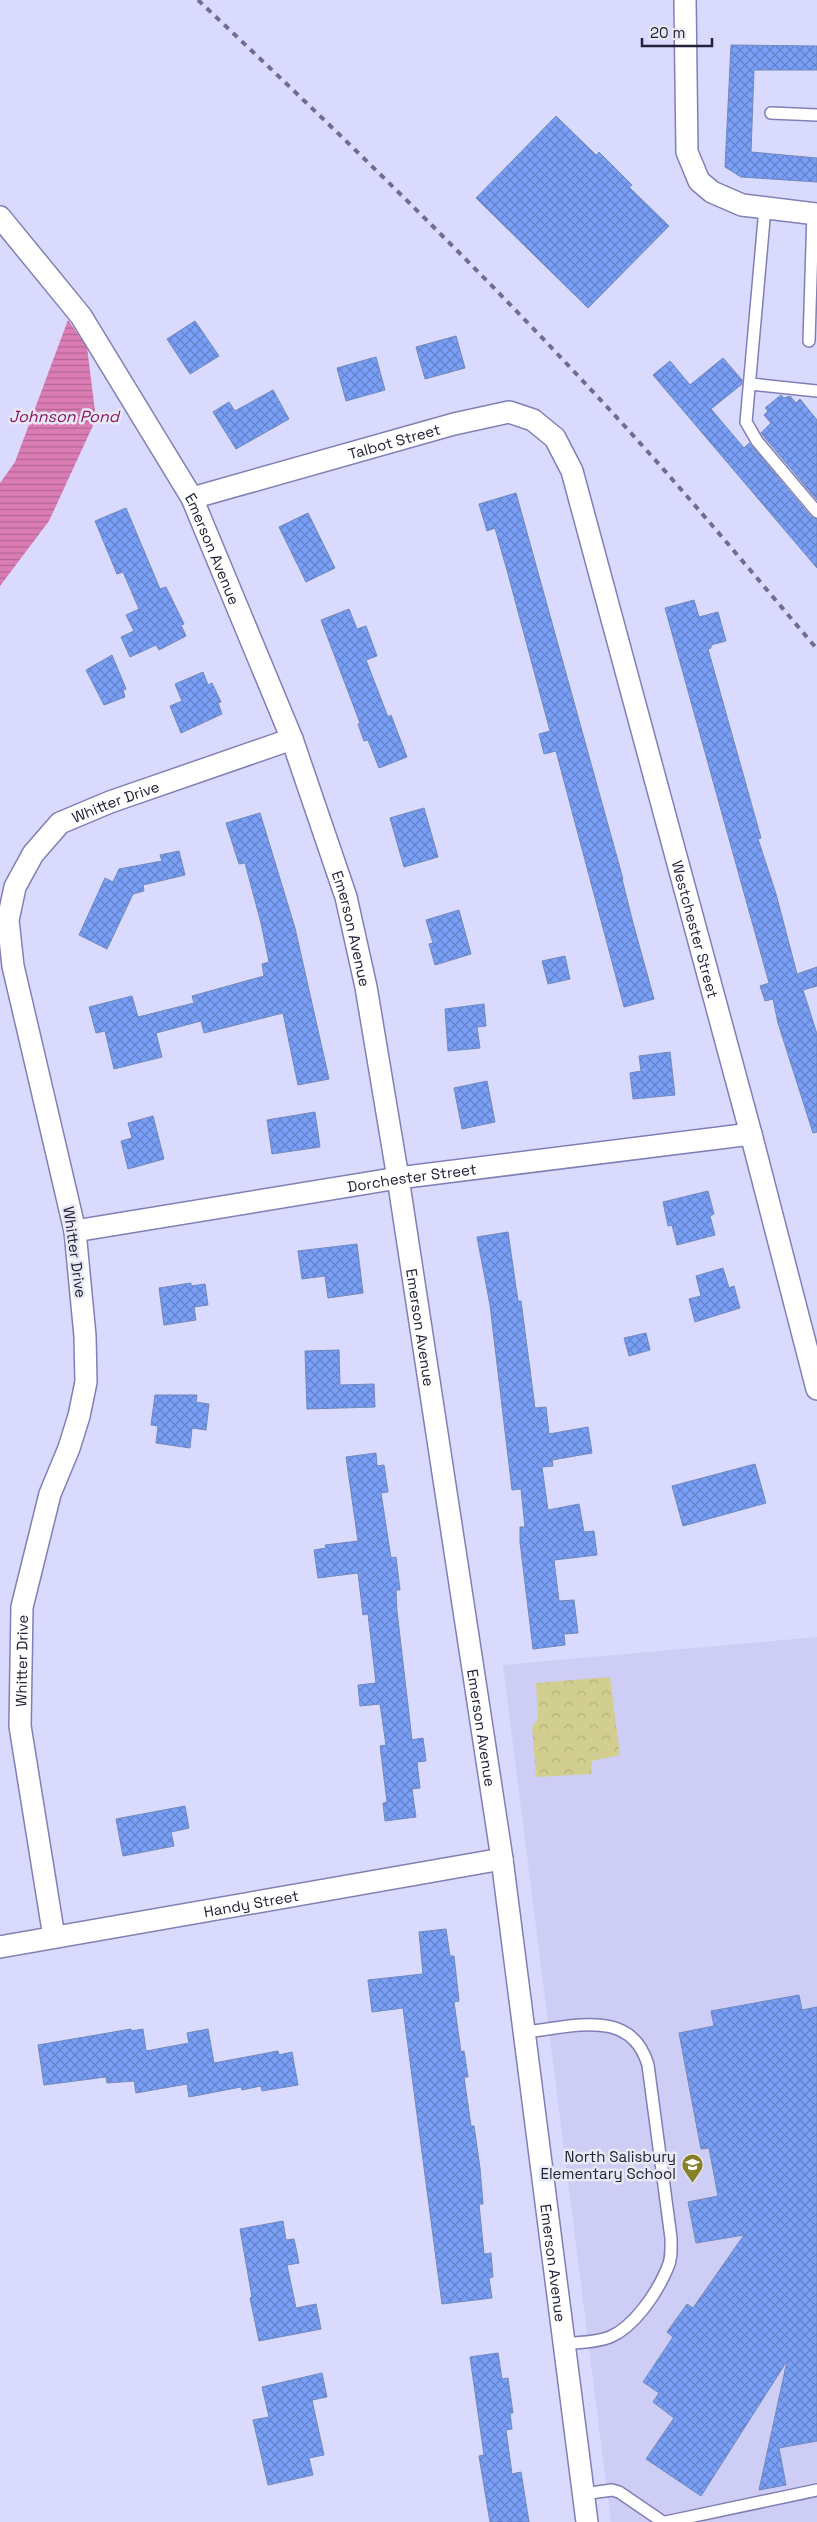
<svg xmlns="http://www.w3.org/2000/svg" width="817" height="2522" font-family="'Space Grotesk',sans-serif">
  <defs>
    <pattern id="forest-crowns" width="20" height="18" patternUnits="userSpaceOnUse" patternTransform="scale(1.25)"><rect width="20" height="18" fill="#d2ce90"/><path d="M2 6a3 3 0 1 1 6 0M12 15a3 3 0 1 1 6 0" fill="none" stroke="#b4b17d"/></pattern>
    <pattern id="water-rules" width="6" height="5" patternUnits="userSpaceOnUse" patternTransform="scale(1.25)"><rect width="6" height="5" fill="#db7db4"/><path d="M0 2.5h6" fill="none" stroke="#b16693"/></pattern>
    <pattern id="building-cross-hatch" width="8" height="8" patternUnits="userSpaceOnUse" patternTransform="scale(1.25)"><rect width="8" height="8" fill="#799ff6"/><path d="M0 0l8 8M0 8l8-8" fill="none" stroke="#6381c8"/></pattern>
  </defs>
  <rect width="100%" height="100%" fill="#d9dafd"/>
  <path fill="#cdcdf5" d="M 817,1637 L 817,2522 L 611,2522 L 503,1665 Z"/>
  <path fill="url(#forest-crowns)" d="M 610,1677 L 620,1755 L 592,1761 L 591,1774 L 536,1777 L 532,1727 L 538,1719 L 536,1683 Z"/>
  <path fill="url(#water-rules)" d="M 68,320 L 87,347 L 96,419 L 49,521 L 0,586 L 0,483 L 15,462 Z"/>
  <path fill="url(#building-cross-hatch)" stroke="#7189bb" d="M 731,45 L 817,46 L 817,70 L 754,70 L 751,152 L 817,158 L 817,182 L 741,177 L 725,167 Z
    M 556,116 L 596,155 L 599,152 L 632,185 L 629,187 L 669,226 L 588,308 L 476,198 Z
    M 195,321 L 219,356 L 190,374 L 167,339 Z
    M 456,336 L 465,368 L 425,379 L 416,347 Z
    M 376,357 L 385,390 L 346,401 L 337,368 Z
    M 723,358 L 742,380 L 742,384 L 711,409 L 744,448 L 749,443 L 811,517 L 817,519 L 817,568 L 653,375 L 670,361 L 690,385 Z
    M 273,390 L 289,419 L 236,449 L 213,412 L 229,402 L 235,411 Z
    M 781,395 L 784,398 L 790,396 L 796,403 L 800,399 L 817,420 L 817,500 L 761,433 L 771,423 L 764,415 L 768,411 L 765,408 Z
    M 516,493 L 623,879 L 622,879 L 633,923 L 654,999 L 624,1007 L 556,751 L 544,754 L 539,734 L 550,731 L 508,574 L 495,528 L 487,531 L 479,504 Z
    M 126,508 L 160,589 L 166,587 L 184,624 L 181,625 L 186,636 L 159,650 L 156,645 L 130,657 L 121,637 L 134,631 L 126,615 L 139,609 L 123,572 L 117,574 L 95,521 Z
    M 308,513 L 335,568 L 306,582 L 279,527 Z
    M 694,600 L 699,617 L 718,612 L 726,641 L 711,645 L 711,648 L 708,649 L 761,838 L 758,839 L 776,894 L 797,974 L 817,967 L 817,986 L 803,990 L 817,1034 L 817,1132 L 813,1133 L 778,1023 L 773,999 L 765,1001 L 760,986 L 769,983 L 665,608 Z
    M 349,609 L 357,629 L 366,626 L 377,656 L 366,660 L 388,717 L 391,715 L 407,757 L 379,768 L 368,740 L 364,741 L 358,724 L 360,723 L 321,620 Z
    M 112,655 L 126,689 L 123,690 L 125,697 L 104,705 L 86,670 Z
    M 203,672 L 208,685 L 212,683 L 221,702 L 218,703 L 222,714 L 181,733 L 170,706 L 182,701 L 175,684 Z
    M 424,808 L 438,857 L 404,867 L 390,818 Z
    M 260,813 L 295,928 L 329,1079 L 298,1085 L 283,1013 L 204,1033 L 201,1021 L 156,1033 L 162,1057 L 114,1069 L 105,1031 L 96,1033 L 89,1007 L 132,996 L 138,1017 L 194,1003 L 192,996 L 264,976 L 262,964 L 269,962 L 261,923 L 245,863 L 239,864 L 226,823 Z
    M 179,851 L 185,875 L 143,885 L 144,891 L 133,894 L 107,949 L 79,935 L 105,878 L 113,882 L 119,869 L 162,861 L 160,855 Z
    M 459,910 L 471,954 L 435,965 L 429,944 L 433,943 L 426,920 Z
    M 565,956 L 570,979 L 548,984 L 542,961 Z
    M 484,1004 L 486,1026 L 477,1027 L 480,1048 L 448,1051 L 445,1009 Z
    M 670,1052 L 675,1095 L 633,1099 L 630,1073 L 641,1071 L 639,1056 Z
    M 487,1081 L 495,1122 L 462,1129 L 454,1088 Z
    M 315,1112 L 320,1147 L 272,1154 L 267,1120 Z
    M 153,1116 L 164,1159 L 128,1169 L 121,1141 L 132,1138 L 128,1123 Z
    M 708,1191 L 714,1214 L 710,1216 L 715,1235 L 677,1245 L 672,1225 L 668,1226 L 663,1202 Z
    M 508,1232 L 518,1301 L 521,1301 L 535,1408 L 546,1407 L 549,1434 L 588,1427 L 592,1453 L 552,1460 L 553,1466 L 542,1467 L 548,1510 L 579,1504 L 584,1532 L 594,1531 L 597,1555 L 554,1560 L 559,1601 L 574,1600 L 578,1633 L 564,1634 L 565,1645 L 533,1649 L 520,1542 L 520,1527 L 525,1527 L 521,1489 L 512,1490 L 490,1305 L 477,1237 Z
    M 357,1244 L 363,1293 L 328,1298 L 325,1276 L 302,1279 L 298,1251 Z
    M 723,1268 L 729,1288 L 734,1286 L 740,1308 L 695,1322 L 689,1299 L 701,1296 L 696,1276 Z
    M 191,1283 L 191,1286 L 205,1284 L 208,1305 L 194,1307 L 196,1320 L 164,1325 L 159,1288 Z
    M 646,1333 L 650,1350 L 629,1356 L 624,1338 Z
    M 339,1350 L 340,1385 L 374,1384 L 375,1407 L 307,1409 L 305,1351 Z
    M 155,1395 L 197,1395 L 196,1402 L 209,1404 L 206,1430 L 192,1428 L 190,1448 L 156,1443 L 158,1426 L 151,1425 Z
    M 376,1453 L 377,1466 L 384,1465 L 388,1492 L 381,1493 L 391,1558 L 396,1557 L 400,1590 L 396,1590 L 397,1611 L 412,1740 L 423,1738 L 426,1761 L 417,1762 L 420,1788 L 412,1789 L 416,1817 L 385,1821 L 383,1803 L 387,1802 L 380,1746 L 386,1745 L 380,1704 L 360,1706 L 358,1685 L 376,1683 L 368,1614 L 363,1615 L 358,1573 L 318,1578 L 314,1550 L 326,1548 L 325,1545 L 358,1541 L 346,1457 Z
    M 755,1464 L 766,1503 L 683,1526 L 672,1486 Z
    M 185,1806 L 189,1828 L 171,1832 L 174,1846 L 123,1856 L 116,1819 Z
    M 446,1929 L 450,1956 L 454,1956 L 459,2001 L 454,2002 L 461,2052 L 464,2051 L 468,2077 L 464,2077 L 471,2126 L 474,2126 L 480,2168 L 483,2204 L 479,2204 L 484,2254 L 491,2253 L 493,2277 L 489,2278 L 492,2298 L 442,2304 L 403,2008 L 372,2012 L 368,1980 L 423,1974 L 419,1932 Z
    M 799,1995 L 802,2010 L 817,2007 L 817,2441 L 779,2448 L 786,2485 L 759,2490 L 787,2361 L 701,2496 L 646,2459 L 674,2418 L 653,2402 L 659,2393 L 643,2382 L 673,2337 L 667,2332 L 687,2304 L 693,2308 L 744,2235 L 696,2243 L 688,2202 L 718,2196 L 709,2148 L 701,2149 L 679,2033 L 714,2026 L 711,2011 Z
    M 131,2029 L 131,2031 L 143,2029 L 146,2051 L 189,2043 L 187,2033 L 208,2029 L 214,2063 L 278,2051 L 279,2055 L 292,2052 L 298,2085 L 262,2091 L 261,2086 L 242,2090 L 241,2087 L 189,2097 L 187,2084 L 136,2093 L 134,2081 L 107,2083 L 106,2077 L 44,2085 L 38,2045 Z
    M 283,2221 L 286,2240 L 294,2239 L 299,2263 L 287,2265 L 296,2308 L 316,2304 L 321,2329 L 259,2341 L 250,2298 L 252,2297 L 240,2229 Z
    M 498,2353 L 502,2379 L 508,2378 L 513,2413 L 510,2413 L 512,2429 L 506,2430 L 512,2474 L 521,2472 L 529,2522 L 490,2522 L 479,2456 L 484,2455 L 470,2357 Z
    M 322,2373 L 327,2397 L 312,2400 L 324,2455 L 309,2458 L 313,2475 L 268,2485 L 253,2420 L 269,2417 L 262,2387 Z"/>
  <g fill="none" stroke-linecap="round" stroke-linejoin="round">
    <defs>
      <path id="service" d="M 771,113 L 817,115
        M 765,208 L 746,422 L 757,441 L 817,512
        M 809,341 L 813,213
        M 751,384 L 817,391
        M 524,2032 C 570,2028 631,2006 648,2065 L 671,2238 C 671,2249 672,2259 667,2269 C 657,2293 634,2327 610,2337 C 595,2343 579,2342 563,2344
        M 583,2494 L 612,2490 L 619,2492 L 663,2522
        M 666,2522 L 817,2490"/>
      <g id="minor">
        <path d="M 685,0 L 687,152 L 699,181 L 712,192 L 742,205 L 817,214"/>
        <path id="s1" d="M 0,217 L 81,316 L 192,498 L 292,739 L 346,897 L 366,987 L 398,1178 L 502,1859 L 587,2522"/>
        <path id="s2" d="M 192,498 L 454,424 L 509,412 L 533,420 L 555,438 L 572,471 L 751,1134 L 817,1389"/>
        <path id="s3" d="M 75,1231 L 398,1178 L 751,1134"/>
        <path id="s4" d="M 54,1937 L 20,1726 L 22,1607 L 50,1494 L 69,1448 L 79,1416 L 86,1382 L 85,1336 L 75,1231 L 13,966 L 8,920 L 15,887 L 33,854 L 60,823 L 110,802 L 292,739"/>
        <path id="s5" d="M 0,1947 L 502,1859"/>
      </g>
    </defs>
    <use href="#service" stroke="#817fb5" stroke-width="14"/>
    <use href="#minor" stroke="#817fb5" stroke-width="24"/>
    <use href="#service" stroke="#fff" stroke-width="11"/>
    <use href="#minor" stroke="#fff" stroke-width="21"/>
    <path stroke="#706f8b" stroke-width="4" stroke-dasharray="6 6" stroke-linecap="butt" d="M 198,0 C 334,128 468,257 595,394 C 672,476 744,563 817,649"/>
  </g>
  <defs>
    <symbol id="school-pin" viewBox="-11 -11 22 30"><path d="M0 17L-7.5 6A9.5 9.5 0 1 1 7.5 6Z" fill="#868027" stroke="#e9e9f5"/><path d="M0-5L7-2L0 1L-7-2ZM-4 1L0 2.5L4 1V4Q0 6-4 4Z" fill="#fff"/></symbol>
  </defs>
  <g fill-rule="evenodd">
    <use href="#school-pin" x="680" y="2152" width="25" height="34"/>
  </g>
  <g text-anchor="middle" dominant-baseline="central" stroke-width="5" stroke-linejoin="round" paint-order="stroke">
    <g font-size="15" fill="#222137" stroke="#e9e9f5">
      <text stroke="none"><textPath href="#s2" startOffset="210">Talbot Street</textPath></text>
      <text stroke="none"><textPath href="#s1" startOffset="396">Emerson Avenue</textPath></text>
      <text stroke="none"><textPath href="#s4" startOffset="1209">Whitter Drive</textPath></text>
      <text stroke="none"><textPath href="#s1" startOffset="801">Emerson Avenue</textPath></text>
      <text stroke="none"><textPath href="#s2" startOffset="894">Westchester Street</textPath></text>
      <text stroke="none"><textPath href="#s3" startOffset="341">Dorchester Street</textPath></text>
      <text transform="translate(75 1252) rotate(82)">Whitter Drive</text>
      <text stroke="none"><textPath href="#s1" startOffset="1206">Emerson Avenue</textPath></text>
      <text stroke="none"><textPath href="#s4" startOffset="279">Whitter Drive</textPath></text>
      <text stroke="none"><textPath href="#s1" startOffset="1611">Emerson Avenue</textPath></text>
      <text stroke="none"><textPath href="#s5" startOffset="255">Handy Street</textPath></text>
      <text stroke="none"><textPath href="#s1" startOffset="2151">Emerson Avenue</textPath></text>
    </g>
    <g font-size="15" fill="#222137" stroke="#e9e9f5" text-anchor="end">
      <text x="676" y="2156">North Salisbury<tspan x="676" dy="17">Elementary School</tspan></text>
    </g>
    <g font-size="16" font-style="italic" fill="#891864" stroke="#e9e9f5">
      <text x="64" y="416">Johnson Pond</text>
    </g>
  </g>
  <path d="M642 38v8h70v-8" fill="none" stroke="#222137" stroke-width="2.5"/>
  <text x="650" y="38" font-size="15" fill="#222137" stroke="#e9e9f5" stroke-width="4" paint-order="stroke">20 m</text>
</svg>
